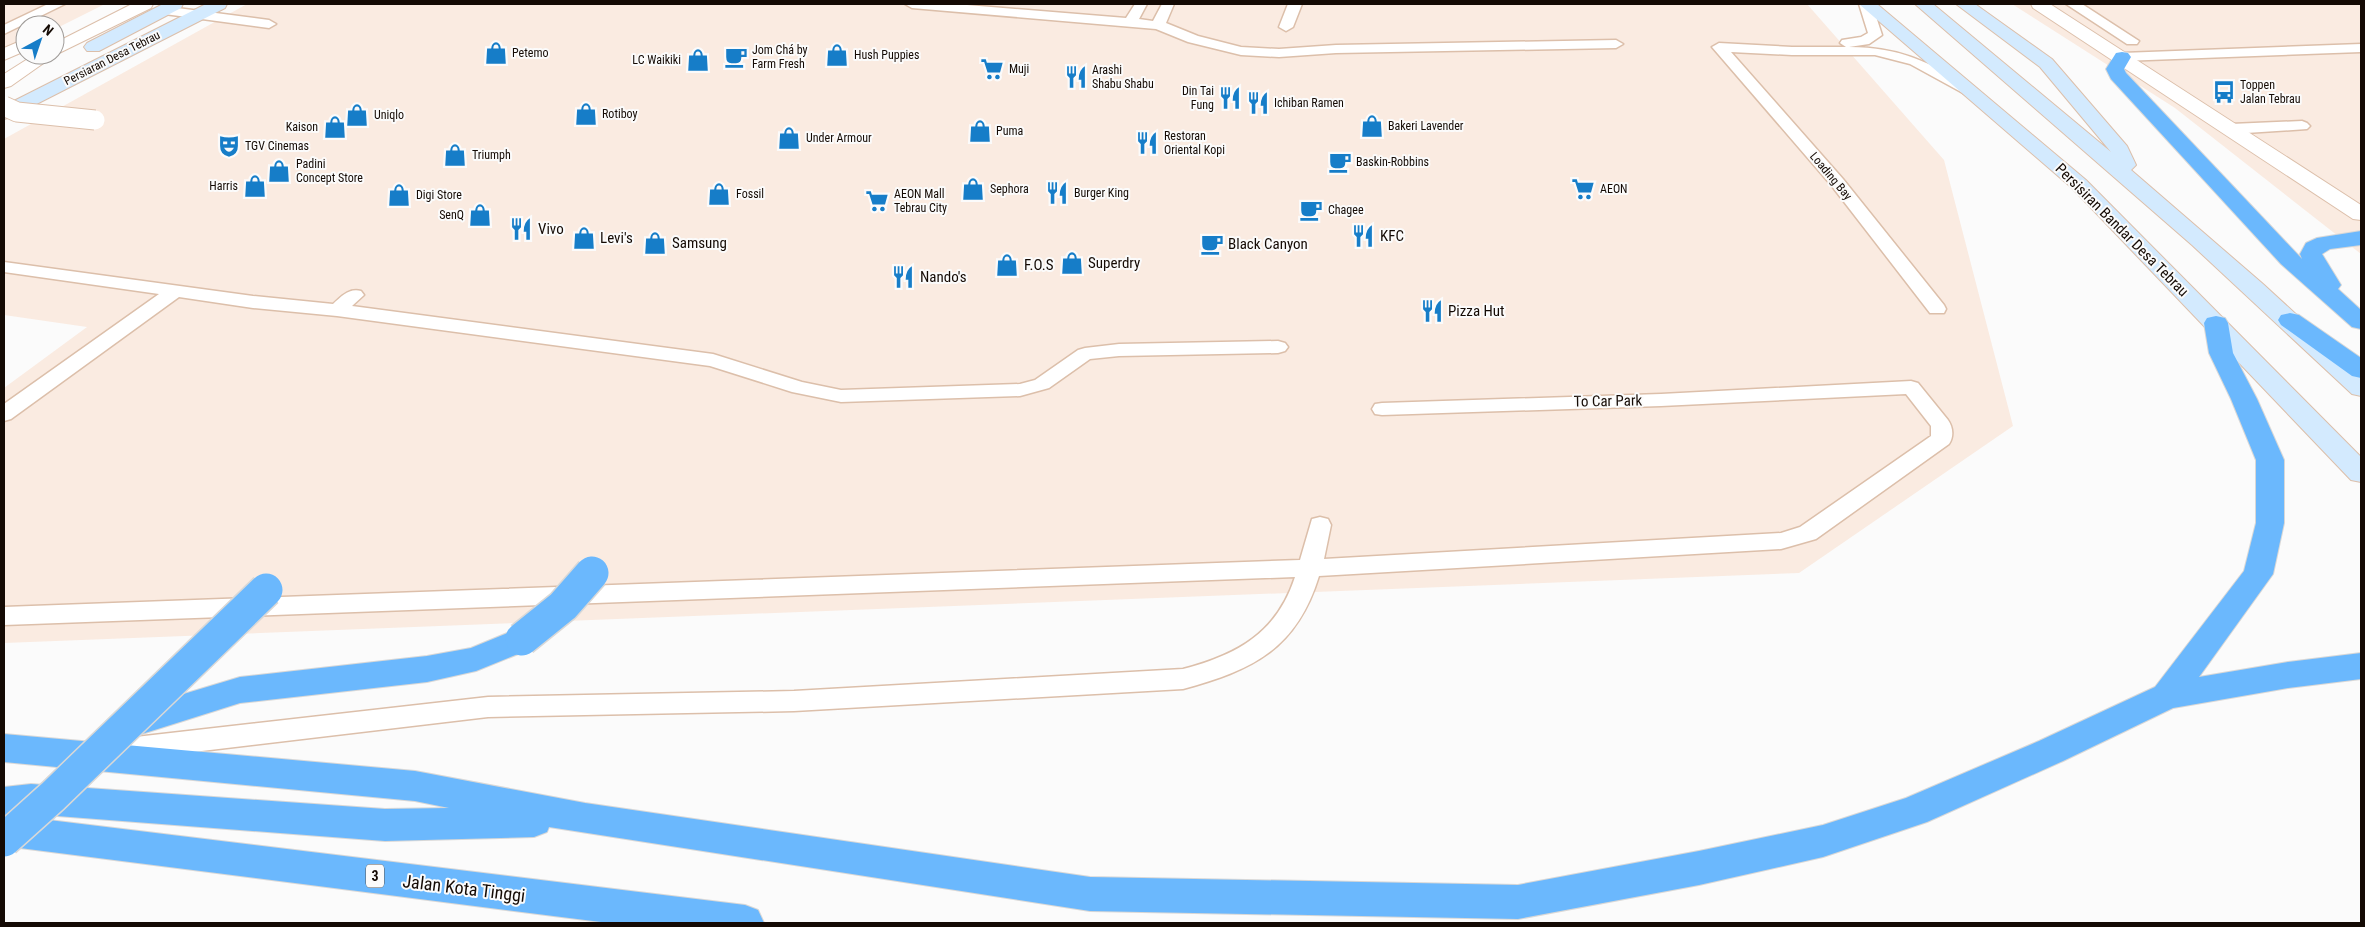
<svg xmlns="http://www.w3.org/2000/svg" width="2365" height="927" font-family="'Roboto Condensed',sans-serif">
  <rect width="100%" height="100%" fill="#fbfbfb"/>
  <path fill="#faebe1" d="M 4,4 L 105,4 L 55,29 L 55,25 L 25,25 L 25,45 L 4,56 Z
    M 247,4 L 1807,4 L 1944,160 L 2013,426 L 1799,573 L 4,643 L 4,388 L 87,327 L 4,315 L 4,139 Z
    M 2012,4 L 2361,4 L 2361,254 L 2175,108 Z"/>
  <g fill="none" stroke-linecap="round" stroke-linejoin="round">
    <defs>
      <path id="lane" d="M 48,4 L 65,4 L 4,34 L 4,25 Z
        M 905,4 L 955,4 L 1126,18 L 1135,4 L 1147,4 L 1139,19 L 1153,21 L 1162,4 L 1174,4 L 1166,23 L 1198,36 L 1241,47 L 1279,49 L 1336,45 L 1616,40 L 1623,44 L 1616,48 L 1336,53 L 1279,57 L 1241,55 L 1188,42 L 1156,29 L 912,8 Z
        M 1288,4 L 1302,4 L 1293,27 L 1286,31 L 1279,27 Z
        M 1859,4 L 1872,4 L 1882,35 L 1869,44 L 1849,47 C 1902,47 1928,63 1973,87 L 1975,90 L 1973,93 L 1963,93 L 1910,64 L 1875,55 L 1792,55 L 1731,52 L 1843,179 L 1944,305 L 1946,309 L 1944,313 L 1930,313 L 1831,185 L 1712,47 L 1719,43 L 1792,47 L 1846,47 L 1840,43 L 1842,40 L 1861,37 L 1868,33 Z
        M 2066,4 L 2082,4 L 2139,41 L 2137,44 L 2127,44 Z
        M 162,6 L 269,20 L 276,24 L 269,28 L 157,13 L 155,10 Z
        M 2361,44 L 2361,52 L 2122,61 L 2115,57 L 2122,53 Z
        M 2302,121 L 2307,123 L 2310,126 L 2307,129 L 2231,134 L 2223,129 L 2231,124 Z
        M 4,262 L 253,296 L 333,304 C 342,296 349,288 361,291 L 364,295 L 352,306 L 713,354 L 802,382 L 841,390 L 1020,384 L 1035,380 L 1078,350 L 1085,348 L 1119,344 L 1278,341 L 1285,343 L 1288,347 L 1285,351 L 1278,353 L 1119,356 L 1090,359 L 1049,388 L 1020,396 L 841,402 L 792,392 L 710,366 L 337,316 L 253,308 L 179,297 L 11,419 L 4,421 L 4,404 L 159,294 L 4,272 Z
        M 1911,381 L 1918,383 L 1948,420 C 1953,427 1954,437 1949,444 L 1816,539 L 1781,549 L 1319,576 C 1296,650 1252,670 1183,689 L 794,711 L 488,717 L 118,761 L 109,758 L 105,750 L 109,742 L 118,739 L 488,697 L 794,691 L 1183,669 C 1237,655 1277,633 1295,577 L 4,625 L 4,607 L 1300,560 L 1312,519 L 1320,517 L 1328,519 L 1331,525 L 1324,559 L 1781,533 L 1800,527 L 1931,436 L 1931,426 L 1906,394 L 1661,406 L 1382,415 L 1375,414 L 1372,409 L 1375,404 L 1382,403 L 1661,394 Z"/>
      <path id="street" d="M 132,4 L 153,4 L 151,8 L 55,55 L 11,86 L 4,88 L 4,74 L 34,55 L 55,55 L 55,43 Z
        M 2031,4 L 2050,4 L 2361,205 L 2361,220 L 2353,219 L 2033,8 Z
        M 25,39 L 25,51 L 4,60 L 4,48 Z"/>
      <path id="secondary" d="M 163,4 L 183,4 L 181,8 L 99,51 L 87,51 L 84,47 L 87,43 Z
        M 206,4 L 227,4 L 225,8 L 11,117 L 4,119 L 4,106 Z
        M 1859,4 L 1877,4 L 2086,180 L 2361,457 L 2361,482 L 2351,480 L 2072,188 Z
        M 1915,4 L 1933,4 L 2111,152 L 2040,67 L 1956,4 L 1975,4 L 2052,59 L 2127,146 L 2136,165 L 2131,170 L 2263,284 L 2361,374 L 2361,396 L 2352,394 L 2192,245 Z"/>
      <path id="highway" d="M 2122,52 L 2128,53 L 2131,57 L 2124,69 L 2126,73 L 2302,259 L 2300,254 L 2306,243 L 2317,238 L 2361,231 L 2361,245 L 2330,249 L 2322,254 L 2341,285 L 2338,289 L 2361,310 L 2361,329 L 2352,327 L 2281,264 L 2111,79 L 2106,69 L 2116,53 Z
        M 2290,313 L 2299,315 L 2361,358 L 2361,378 L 2352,376 L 2281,325 L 2278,320 L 2281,315 Z
        M 2216,316 L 2225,318 L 2228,323 L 2233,353 L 2257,399 L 2284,460 L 2284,523 L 2273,574 L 2199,677 L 2288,662 L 2361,653 L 2361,679 L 2288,688 L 2173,708 L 2063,761 L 1927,822 L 1823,857 L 1699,885 L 1518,919 L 1090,911 L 549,827 L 547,832 L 534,837 L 385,841 L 31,814 L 16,816 L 745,905 L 758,910 L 764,923 L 609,923 L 4,846 L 4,787 L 31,784 L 385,809 L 449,808 L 415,801 L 4,762 L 4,734 L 415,771 L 585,803 L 1090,877 L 1518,885 L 1699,851 L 1823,825 L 1906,798 L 2039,741 L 2155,687 L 2244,571 L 2256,523 L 2256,460 L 2231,399 L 2209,353 L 2204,323 L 2207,318 Z
        M 522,627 L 533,630 L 538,639 L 533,648 L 476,671 L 427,682 L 240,703 L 126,739 L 114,735 L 109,725 L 114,715 L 240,677 L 427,656 L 471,648 Z"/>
    </defs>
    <use href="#lane" stroke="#dcbfaa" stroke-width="3"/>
    <use href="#street" stroke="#dcbfaa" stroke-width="2"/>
    <use href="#secondary" stroke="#dcbfaa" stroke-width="2"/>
    <use href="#highway" stroke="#d9d8d7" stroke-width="2"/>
    <use href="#lane" fill="#fff" fill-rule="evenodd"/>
    <use href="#street" fill="#fff" fill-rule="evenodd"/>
    <use href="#secondary" fill="#d3eafe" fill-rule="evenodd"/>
    <use href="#highway" fill="#6bb8fd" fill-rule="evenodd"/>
    <defs>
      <path id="street-bridge" d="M 4,106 L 17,112 L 95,120"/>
      <path id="highway-bridge" d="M 522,639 L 563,606 L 592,573
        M 4,840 L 53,796 L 266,590"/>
    </defs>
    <use href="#street-bridge" stroke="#dcbfaa" stroke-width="21" stroke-linecap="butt"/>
    <use href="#highway-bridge" stroke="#d9d8d7" stroke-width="36" stroke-linecap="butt"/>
    <use href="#street-bridge" stroke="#fff" stroke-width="19"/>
    <use href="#highway-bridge" stroke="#6bb8fd" stroke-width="33"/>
  </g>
  <defs>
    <symbol id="shop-bare" viewBox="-9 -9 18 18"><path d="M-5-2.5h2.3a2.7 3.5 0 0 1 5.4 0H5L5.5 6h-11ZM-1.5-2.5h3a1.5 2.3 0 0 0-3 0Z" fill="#167dc8" stroke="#fbfbfb" stroke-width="2.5" paint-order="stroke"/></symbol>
    <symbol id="cafe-bare" viewBox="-9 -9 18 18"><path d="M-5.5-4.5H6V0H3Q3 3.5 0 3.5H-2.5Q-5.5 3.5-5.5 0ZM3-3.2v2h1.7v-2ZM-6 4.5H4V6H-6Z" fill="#167dc8" stroke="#fbfbfb" stroke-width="2.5" paint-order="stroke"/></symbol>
    <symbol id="supermarket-bare" viewBox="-9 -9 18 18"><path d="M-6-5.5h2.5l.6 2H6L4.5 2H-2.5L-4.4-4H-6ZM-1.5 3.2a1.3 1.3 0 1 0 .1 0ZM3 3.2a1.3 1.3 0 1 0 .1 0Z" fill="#167dc8" stroke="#fbfbfb" stroke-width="2.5" paint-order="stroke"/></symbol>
    <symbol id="restaurant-bare" viewBox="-9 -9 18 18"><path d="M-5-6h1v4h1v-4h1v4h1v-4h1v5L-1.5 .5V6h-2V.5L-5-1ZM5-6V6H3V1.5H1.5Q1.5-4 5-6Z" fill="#167dc8" stroke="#fbfbfb" stroke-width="2.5" paint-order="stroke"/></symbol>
    <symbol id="bus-bare" viewBox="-9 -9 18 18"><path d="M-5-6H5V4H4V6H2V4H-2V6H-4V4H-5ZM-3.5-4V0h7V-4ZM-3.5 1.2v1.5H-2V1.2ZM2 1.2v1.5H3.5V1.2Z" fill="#167dc8" stroke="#fbfbfb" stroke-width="2.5" paint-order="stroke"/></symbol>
    <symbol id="theatre-bare" viewBox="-9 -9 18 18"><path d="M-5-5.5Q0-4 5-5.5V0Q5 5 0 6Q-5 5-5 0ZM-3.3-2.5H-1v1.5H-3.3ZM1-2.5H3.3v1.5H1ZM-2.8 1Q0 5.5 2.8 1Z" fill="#167dc8" stroke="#fbfbfb" stroke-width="2.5" paint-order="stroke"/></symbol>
  </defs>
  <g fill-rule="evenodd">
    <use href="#shop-bare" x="480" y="37" width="32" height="32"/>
    <use href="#shop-bare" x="821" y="39" width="32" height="32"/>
    <use href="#cafe-bare" x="720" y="41" width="32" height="32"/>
    <use href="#shop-bare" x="682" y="44" width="32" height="32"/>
    <use href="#supermarket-bare" x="976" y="53" width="32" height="32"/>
    <use href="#restaurant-bare" x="1060" y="61" width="32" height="32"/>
    <use href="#bus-bare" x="2208" y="76" width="32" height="32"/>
    <use href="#restaurant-bare" x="1214" y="82" width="32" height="32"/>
    <use href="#restaurant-bare" x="1242" y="87" width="32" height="32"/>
    <use href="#shop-bare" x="570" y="98" width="32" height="32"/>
    <use href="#shop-bare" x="341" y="99" width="32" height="32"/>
    <use href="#shop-bare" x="1356" y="110" width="32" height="32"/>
    <use href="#shop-bare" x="319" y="111" width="32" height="32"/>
    <use href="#shop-bare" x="964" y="115" width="32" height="32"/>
    <use href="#shop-bare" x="773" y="122" width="32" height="32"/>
    <use href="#restaurant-bare" x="1131" y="127" width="32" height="32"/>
    <use href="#theatre-bare" x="213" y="130" width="32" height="32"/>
    <use href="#shop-bare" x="439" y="139" width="32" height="32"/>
    <use href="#cafe-bare" x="1324" y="146" width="32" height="32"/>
    <use href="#shop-bare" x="263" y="155" width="32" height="32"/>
    <use href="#shop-bare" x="239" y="170" width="32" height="32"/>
    <use href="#shop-bare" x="957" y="173" width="32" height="32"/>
    <use href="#supermarket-bare" x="1567" y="173" width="32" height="32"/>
    <use href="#restaurant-bare" x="1041" y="177" width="32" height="32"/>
    <use href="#shop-bare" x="703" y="178" width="32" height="32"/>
    <use href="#shop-bare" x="383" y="179" width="32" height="32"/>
    <use href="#supermarket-bare" x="861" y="185" width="32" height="32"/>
    <use href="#cafe-bare" x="1295" y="194" width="32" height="32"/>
    <use href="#shop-bare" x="464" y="199" width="32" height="32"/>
    <use href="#restaurant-bare" x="505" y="213" width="32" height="32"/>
    <use href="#restaurant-bare" x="1347" y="220" width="32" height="32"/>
    <use href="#shop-bare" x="568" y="222" width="32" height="32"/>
    <use href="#shop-bare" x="639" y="227" width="32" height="32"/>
    <use href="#cafe-bare" x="1196" y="228" width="32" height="32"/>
    <use href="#shop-bare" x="1056" y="247" width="32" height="32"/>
    <use href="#shop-bare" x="991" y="249" width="32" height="32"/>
    <use href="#restaurant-bare" x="887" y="261" width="32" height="32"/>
    <use href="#restaurant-bare" x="1416" y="295" width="32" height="32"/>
  </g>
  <g text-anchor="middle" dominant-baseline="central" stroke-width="4" stroke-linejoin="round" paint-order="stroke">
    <g font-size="12" fill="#140a04" stroke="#fbfbfb" text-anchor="start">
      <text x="752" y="50">Jom Chá by<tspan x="752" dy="14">Farm Fresh</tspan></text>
      <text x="512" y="53">Petemo</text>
      <text x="854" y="55">Hush Puppies</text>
      <text x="681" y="60" text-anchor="end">LC Waikiki</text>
      <text x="1009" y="69">Muji</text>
      <text x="1092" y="70">Arashi<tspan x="1092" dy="14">Shabu Shabu</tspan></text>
      <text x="2240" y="85">Toppen<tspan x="2240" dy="14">Jalan Tebrau</tspan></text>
      <text x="1214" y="91" text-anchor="end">Din Tai<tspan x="1214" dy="14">Fung</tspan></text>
      <text x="1274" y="103">Ichiban Ramen</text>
      <text x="602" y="114">Rotiboy</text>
      <text x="374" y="115">Uniqlo</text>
      <text x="1388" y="126">Bakeri Lavender</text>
      <text x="318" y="127" text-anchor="end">Kaison</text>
      <text x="996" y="131">Puma</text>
      <text x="1164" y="136">Restoran<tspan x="1164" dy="14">Oriental Kopi</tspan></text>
      <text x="806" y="138">Under Armour</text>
      <text x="245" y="146">TGV Cinemas</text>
      <text x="472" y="155">Triumph</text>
      <text x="1356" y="162">Baskin-Robbins</text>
      <text x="296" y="164">Padini<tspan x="296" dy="14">Concept Store</tspan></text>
      <text x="238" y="186" text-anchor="end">Harris</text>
      <text x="990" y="189">Sephora</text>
      <text x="1600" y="189">AEON</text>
      <text x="1074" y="193">Burger King</text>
      <text x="736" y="194">Fossil</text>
      <text x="894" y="194">AEON Mall<tspan x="894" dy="14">Tebrau City</tspan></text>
      <text x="416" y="195">Digi Store</text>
      <text x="1328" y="210">Chagee</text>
      <text x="464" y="215" text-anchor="end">SenQ</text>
    </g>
    <g font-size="12" fill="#140a04" stroke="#fbfbfb">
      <text transform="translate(112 58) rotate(-27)">Persiaran Desa Tebrau</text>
      <text transform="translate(1831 176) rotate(50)">Loading Bay</text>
    </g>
    <rect fill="#fbfbfb" stroke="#59524e" stroke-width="1" x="366" y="864.5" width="18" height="23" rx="4"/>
    <g font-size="14" font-weight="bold" fill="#140a04">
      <text x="375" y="876">3</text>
    </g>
    <g font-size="15" fill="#140a04" stroke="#fbfbfb" text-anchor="start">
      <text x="538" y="229">Vivo</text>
      <text x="1380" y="236">KFC</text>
      <text x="600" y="238">Levi's</text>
      <text x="672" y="243">Samsung</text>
      <text x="1228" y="244">Black Canyon</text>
      <text x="1088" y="263">Superdry</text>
      <text x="1024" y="265">F.O.S</text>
      <text x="920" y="277">Nando's</text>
      <text x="1448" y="311">Pizza Hut</text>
    </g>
    <g font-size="15" fill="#140a04" stroke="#fbfbfb">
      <text transform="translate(2122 230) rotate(45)">Persisiran Bandar Desa Tebrau</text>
      <text transform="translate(1608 401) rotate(-1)">To Car Park</text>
    </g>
    <g font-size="18" fill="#140a04" stroke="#fbfbfb">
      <text transform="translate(464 888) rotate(7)">Jalan Kota Tinggi</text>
    </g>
  </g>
  <rect width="2365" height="927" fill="none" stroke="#140a04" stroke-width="10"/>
  <g transform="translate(40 40) rotate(40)"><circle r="24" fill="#fbfbfb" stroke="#9f9b98"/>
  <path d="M0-4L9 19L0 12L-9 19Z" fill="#167dc8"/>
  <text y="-8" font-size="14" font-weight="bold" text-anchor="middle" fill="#140a04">N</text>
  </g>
</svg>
